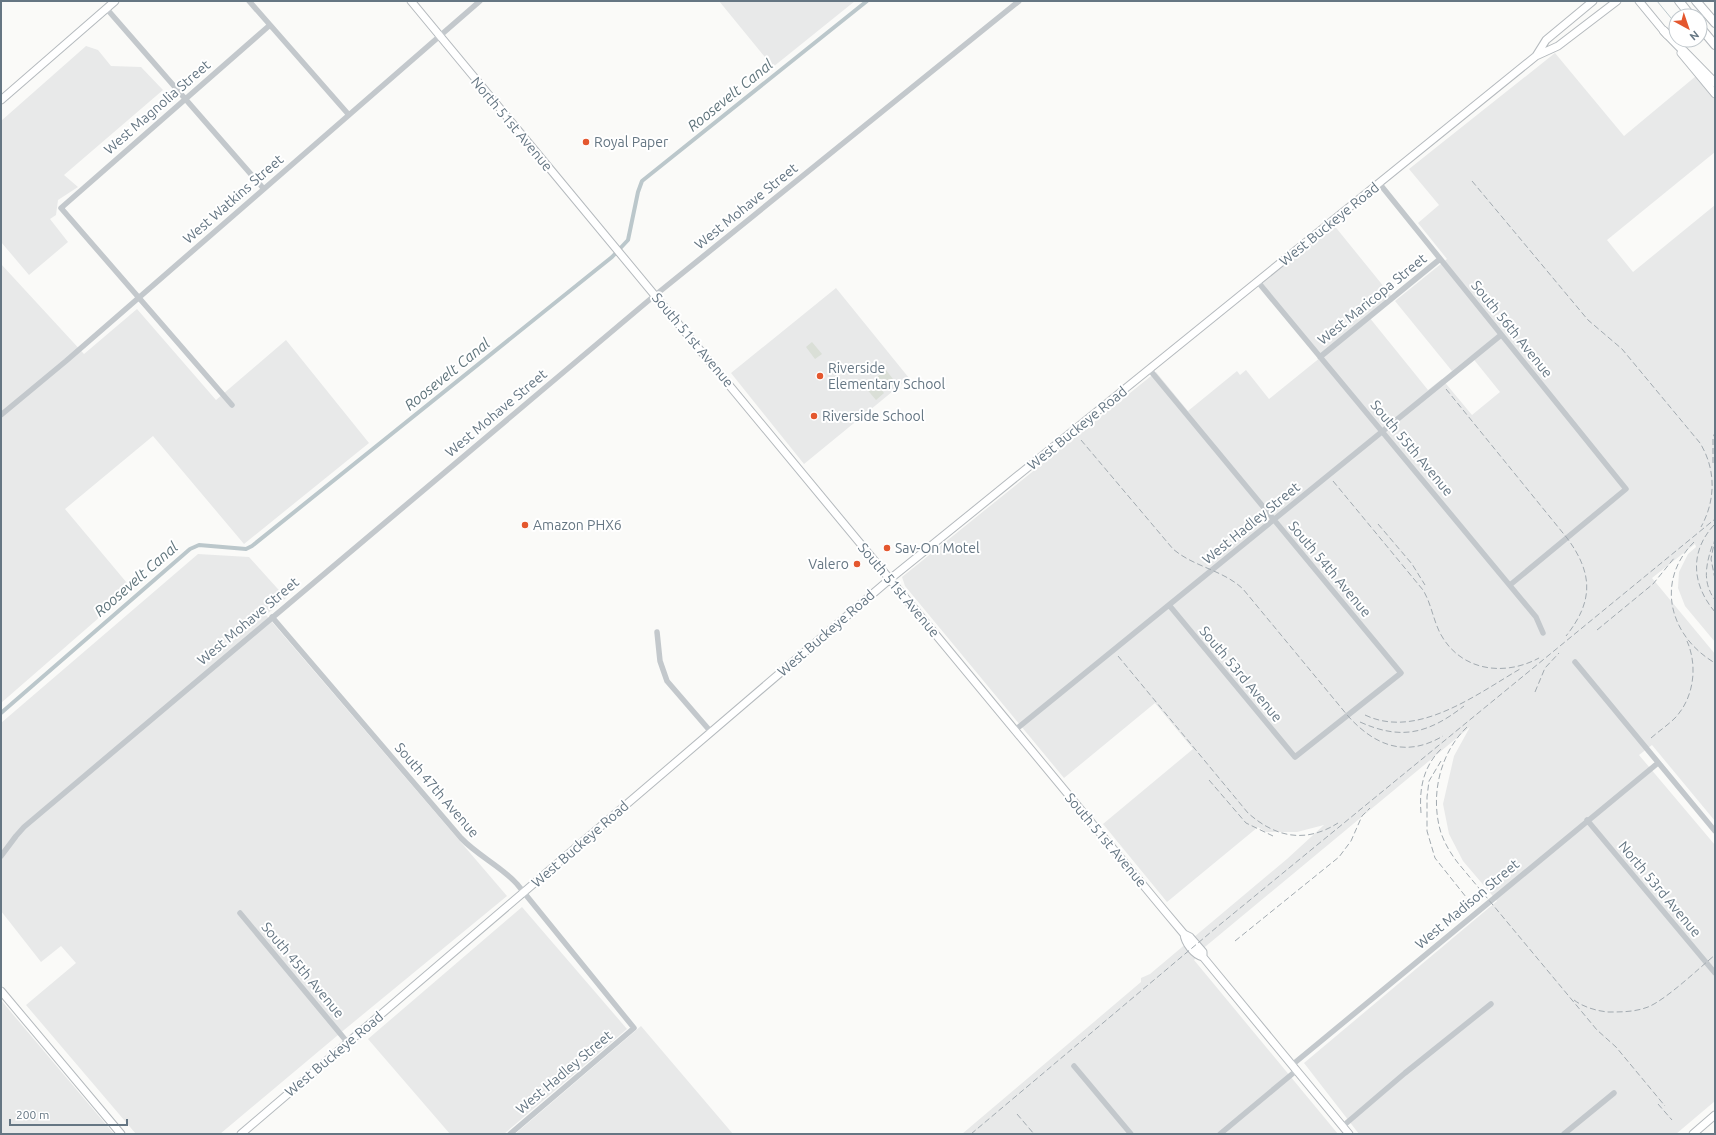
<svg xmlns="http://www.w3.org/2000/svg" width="1716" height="1135" font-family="Ubuntu,sans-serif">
  <rect width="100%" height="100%" fill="#fafaf8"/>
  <path fill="#e8e9e9" d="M 719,1 L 855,1 L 773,67 Z
    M 86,46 L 98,50 L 111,66 L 141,67 L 163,90 L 64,175 L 78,187 L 58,200 L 56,215 L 50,219 L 68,242 L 29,275 L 1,242 L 1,121 Z
    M 1555,53 L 1624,136 L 1696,76 L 1715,98 L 1715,152 L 1607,240 L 1633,272 L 1715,205 L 1715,642 L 1685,606 L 1678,588 L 1679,572 L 1688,554 L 1696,547 L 1695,544 L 1652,578 L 1715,654 L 1715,821 L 1652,745 L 1639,755 L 1715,845 L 1715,1101 L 1676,1134 L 1359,1134 L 1304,1063 L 1497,901 L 1463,861 L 1449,834 L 1443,804 L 1454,756 L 1470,727 L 1194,956 L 1196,958 L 1194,960 L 1338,1134 L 962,1134 L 1141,982 L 1141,978 L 1150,974 L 1287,859 L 1324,825 L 1297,832 L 1266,832 L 1258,827 L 1167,902 L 1103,824 L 1193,749 L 1155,703 L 1064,778 L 905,586 L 902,577 L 1156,372 L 1188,411 L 1237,371 L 1240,375 L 1246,370 L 1269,399 L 1321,357 L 1260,282 L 1333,224 L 1393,298 L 1369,317 L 1428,390 L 1442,379 L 1472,415 L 1500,392 L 1471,356 L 1452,371 L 1395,301 L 1447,259 L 1418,223 L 1439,205 L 1409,169 Z
    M 1,264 L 84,354 L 137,309 L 216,400 L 286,340 L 369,443 L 244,544 L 153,436 L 65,509 L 132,589 L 1,703 Z
    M 836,288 L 909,378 L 804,464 L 731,373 Z
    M 198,554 L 249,557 L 286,598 L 266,615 L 507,896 L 344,1030 L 220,1134 L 136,1134 L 26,1005 L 76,963 L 61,946 L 41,962 L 1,911 L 1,723 Z
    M 522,907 L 627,1029 L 504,1134 L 450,1134 L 368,1039 Z
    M 1,1000 L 16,1018 L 114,1134 L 1,1134 Z
    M 641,1026 L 733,1134 L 515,1134 Z"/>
  <path fill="#dadfd7" d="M 812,342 L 822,354 L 815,359 L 806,347 Z
    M 886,370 L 896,383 L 888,390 L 877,377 Z
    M 874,380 L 884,393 L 876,400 L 865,387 Z"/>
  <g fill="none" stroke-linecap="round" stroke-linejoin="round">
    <path stroke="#bbc7cb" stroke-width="1" d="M 1657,1 L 1676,24"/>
    <path stroke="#bbc7cb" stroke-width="4" d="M 1,713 L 190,549 L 199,545 L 246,549 L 252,546 L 612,257 L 628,240 L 638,192 L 642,181 L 867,1"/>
    <defs>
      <path id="major" d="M 411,1 L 1163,909 L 1184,934 L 1190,937 L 1203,952 L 1203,957
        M 1639,1 L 1667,35
        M 1681,53 L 1715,94
        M 1536,56 L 1546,40 L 1593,1
        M 1,100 L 115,1
        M 1184,934 C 1185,943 1194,955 1203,957 L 1349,1134
        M 1,991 L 121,1134
        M 241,1134 L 890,579 L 1536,56 L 1558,46 L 1617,1
        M 1693,1134 L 1715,1115"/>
      <path id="highway" d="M 1679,1 L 1691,16
        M 1696,1 L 1715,23
        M 1700,27 L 1715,45
        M 1664,31 L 1715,83"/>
    </defs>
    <use href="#major" stroke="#b5babe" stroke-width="9"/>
    <use href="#highway" stroke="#b4b9bd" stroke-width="10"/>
    <path stroke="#c3c8cc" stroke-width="5.5" d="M 249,1 L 349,115
      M 106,8 L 263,188
      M 1379,183 L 1626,489 L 1510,585
      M 1258,282 L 1536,617 L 1543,633
      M 1320,357 L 1440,259
      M 1149,369 L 1401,673 L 1295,757 L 1169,605
      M 232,405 L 61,208 L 270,25
      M 1,415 L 66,361 L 480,1
      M 272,617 L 461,838 C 478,856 501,866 517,884 L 634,1028 L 510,1134
      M 657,632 L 660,661 L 667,681 L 711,732
      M 1575,662 L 1715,831
      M 1015,730 L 1501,335
      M 1587,820 L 1715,973
      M 1,856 L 16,836 L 24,827 L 648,301 L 1019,1
      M 240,913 L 348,1043
      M 1292,1065 L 1658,763
      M 1074,1066 L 1131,1134
      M 1343,1126 L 1405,1073 L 1491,1004
      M 1220,1134 L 1297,1070
      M 1564,1134 L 1614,1093"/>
    <use href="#major" stroke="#fff" stroke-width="7"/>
    <use href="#highway" stroke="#fff" stroke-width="8"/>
    <path stroke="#a2aab0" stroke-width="1" stroke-dasharray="6 3" stroke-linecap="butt" d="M 1472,181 L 1588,320 L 1622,349 L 1700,443 C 1716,469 1716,500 1701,527
      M 1446,389 L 1567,538 C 1593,573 1594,601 1566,636
      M 1081,440 L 1173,549 C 1194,567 1223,570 1243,589 L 1348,716 C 1375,746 1406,758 1443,736
      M 1713,463 L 1713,438 L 1715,432
      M 1333,481 L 1423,590 C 1431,603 1433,619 1440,633 C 1460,671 1504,677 1539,658
      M 1378,524 L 1412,564 L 1425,585
      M 1714,525 C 1689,552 1692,585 1715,612
      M 1715,538 L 1711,559 L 1715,579
      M 1694,542 C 1655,581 1669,636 1715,663
      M 1712,546 C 1706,565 1702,582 1715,600
      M 1597,630 L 1653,584 L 1675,557
      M 1118,656 L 1248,813 C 1275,837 1305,844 1338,823
      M 1535,692 L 1545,668 L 1559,653
      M 1365,715 C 1417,740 1477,694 1520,669
      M 1360,722 C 1402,741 1429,733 1464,706
      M 1467,727 C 1439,754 1430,797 1441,833 C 1445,844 1451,854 1458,863 L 1597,1030 L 1616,1047 L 1665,1106
      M 1651,738 C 1659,731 1668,725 1675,718 C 1694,698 1698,666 1687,641
      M 1441,761 L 1429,781 L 1427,797 L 1427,831 L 1435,858 L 1470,902
      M 1209,780 L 1246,823 L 1273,836
      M 1421,813 C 1419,789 1423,767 1441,749
      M 1235,941 L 1339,857 L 1351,841 L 1362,816 L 1370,808
      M 1574,1000 C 1583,1007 1597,1011 1608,1012 C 1622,1012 1635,1012 1648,1007 C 1667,999 1698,969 1715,955
      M 1658,1104 L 1672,1120
      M 1017,1114 L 1034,1134
      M 971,1134 L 1217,927 L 1715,519"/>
  </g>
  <g fill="#e4572e" stroke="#fff" stroke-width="1.5">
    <circle cx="586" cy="142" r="4"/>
    <circle cx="820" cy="376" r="4"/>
    <circle cx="814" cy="416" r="4"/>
    <circle cx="525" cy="525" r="4"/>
    <circle cx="887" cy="548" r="4"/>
    <circle cx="857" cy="564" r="4"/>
  </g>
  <g text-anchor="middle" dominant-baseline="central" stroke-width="4" stroke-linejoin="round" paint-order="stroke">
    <g font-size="14" fill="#657683" stroke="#fff">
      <text transform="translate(157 107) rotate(-41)">West Magnolia Street</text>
      <text transform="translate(512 124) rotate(50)">North 51st Avenue</text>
      <text transform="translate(233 199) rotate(-41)">West Watkins Street</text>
      <text transform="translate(746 206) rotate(-39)">West Mohave Street</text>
      <text transform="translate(1329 224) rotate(-39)">West Buckeye Road</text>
      <text transform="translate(1372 299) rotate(-39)">West Maricopa Street</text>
      <text transform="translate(1512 329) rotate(51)">South 56th Avenue</text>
      <text transform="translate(693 340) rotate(50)">South 51st Avenue</text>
      <text transform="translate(496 413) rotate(-40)">West Mohave Street</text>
      <text transform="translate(1077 428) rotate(-39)">West Buckeye Road</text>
      <text transform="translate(1412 448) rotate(50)">South 55th Avenue</text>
      <text transform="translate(1251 523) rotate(-39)">West Hadley Street</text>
      <text transform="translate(1330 569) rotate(50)">South 54th Avenue</text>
      <text transform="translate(899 590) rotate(50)">South 51st Avenue</text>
      <text transform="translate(248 621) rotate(-40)">West Mohave Street</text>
      <text transform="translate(826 633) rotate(-41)">West Buckeye Road</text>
      <text transform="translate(1241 674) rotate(50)">South 53rd Avenue</text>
      <text transform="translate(437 790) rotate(49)">South 47th Avenue</text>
      <text transform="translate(1106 840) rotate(50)">South 51st Avenue</text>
      <text transform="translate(580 844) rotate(-41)">West Buckeye Road</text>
      <text transform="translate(1660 889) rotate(50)">North 53rd Avenue</text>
      <text transform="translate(1467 904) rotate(-40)">West Madison Street</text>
      <text transform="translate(303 970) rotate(50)">South 45th Avenue</text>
      <text transform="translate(334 1054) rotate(-40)">West Buckeye Road</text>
      <text transform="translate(564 1072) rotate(-40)">West Hadley Street</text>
    </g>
    <g font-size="14" fill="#657683" stroke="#fff" text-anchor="start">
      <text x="594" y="142">Royal Paper</text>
      <text x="828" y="368">Riverside<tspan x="828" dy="16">Elementary School</tspan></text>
      <text x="822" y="416">Riverside School</text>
      <text x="533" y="525">Amazon PHX6</text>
      <text x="895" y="548">Sav-On Motel</text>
      <text x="849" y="564" text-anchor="end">Valero</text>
    </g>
    <g font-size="15" font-style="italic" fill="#60757c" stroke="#fff">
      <text transform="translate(730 95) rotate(-39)">Roosevelt Canal</text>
      <text transform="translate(447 374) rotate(-39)">Roosevelt Canal</text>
      <text transform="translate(136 579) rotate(-41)">Roosevelt Canal</text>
    </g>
  </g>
  <rect width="1716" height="1135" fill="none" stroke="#657683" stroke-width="4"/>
  <g transform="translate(1688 28) rotate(140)"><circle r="19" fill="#ffffff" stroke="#c1c8cd"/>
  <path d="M0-3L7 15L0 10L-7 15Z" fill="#e4572e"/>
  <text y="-6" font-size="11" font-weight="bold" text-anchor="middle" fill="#657683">N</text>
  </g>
  <path d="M10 1119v6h117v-6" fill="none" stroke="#657683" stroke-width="2"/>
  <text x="16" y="1119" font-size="12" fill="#657683" stroke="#ffffff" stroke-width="3" paint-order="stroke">200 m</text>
</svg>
